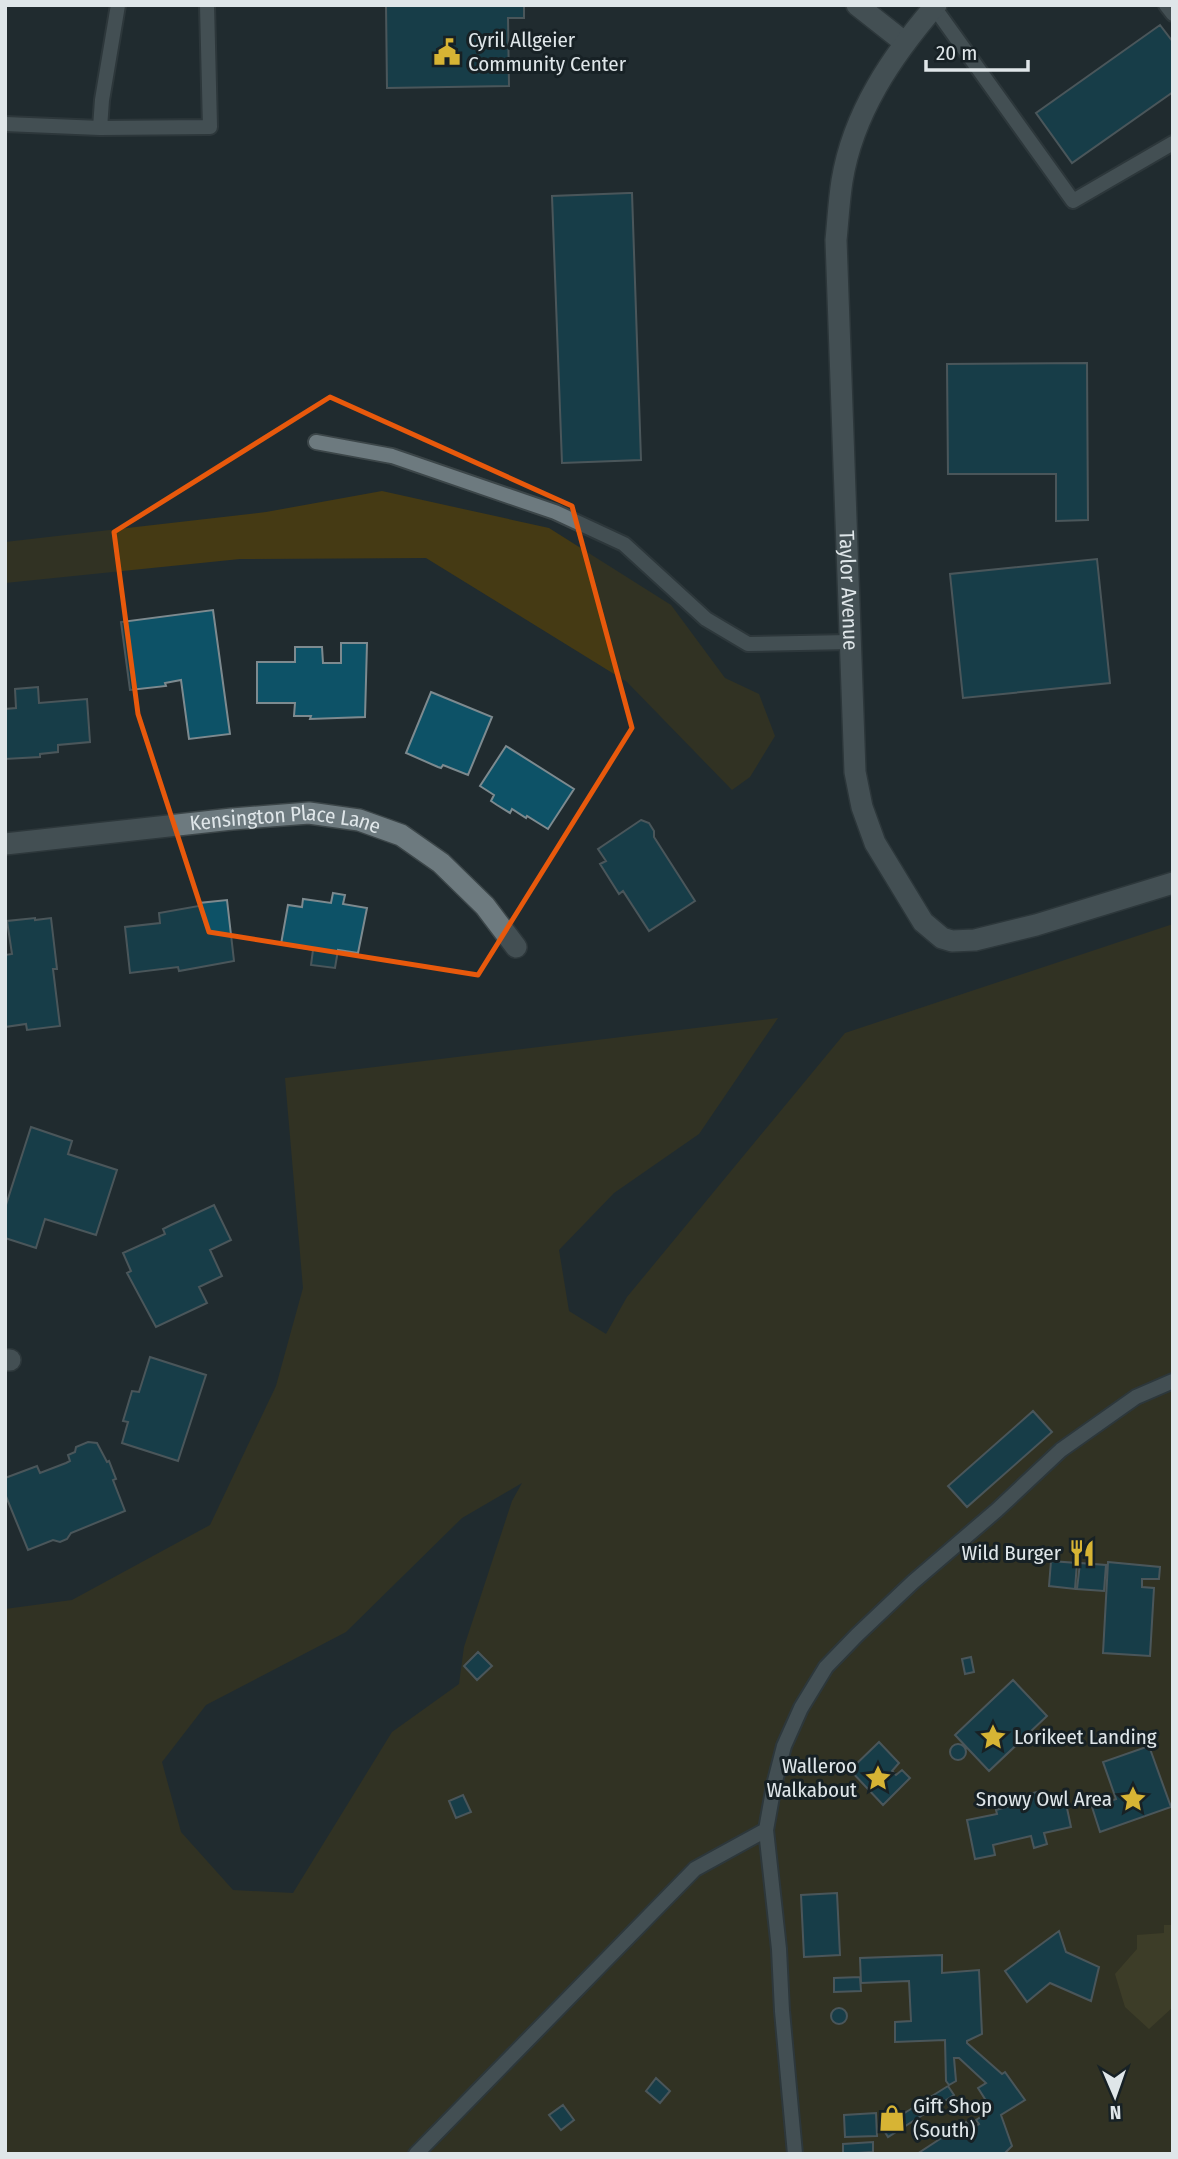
<svg xmlns="http://www.w3.org/2000/svg" width="1178" height="2159" font-family="'Fira Sans Condensed',sans-serif">
  <rect width="100%" height="100%" fill="#202b2f"/>
  <path fill="#453a14" fill-rule="evenodd" d="M 382,491 L 549,528 L 671,605 L 725,678 L 759,694 L 775,736 L 750,777 L 732,790 L 627,682 L 426,558 L 240,559 L 5,583 L 5,542 L 266,512 Z
    M 1173,924 L 1173,2154 L 5,2154 L 5,1609 L 72,1600 L 210,1525 L 276,1386 L 303,1288 L 285,1078 L 778,1018 L 699,1134 L 614,1193 L 559,1250 L 569,1311 L 606,1334 L 627,1297 L 845,1033 ZM 522,1483 L 512,1501 L 464,1647 L 459,1684 L 392,1732 L 293,1893 L 233,1890 L 181,1832 L 162,1762 L 206,1705 L 346,1632 L 462,1518 Z"/>
  <path fill="#61521f" d="M 1164,1925 L 1173,1925 L 1173,2007 L 1149,2029 L 1125,2007 L 1115,1974 L 1137,1949 L 1137,1935 L 1164,1933 Z"/>
  <path fill="#0d5267" stroke="#7d8a8f" stroke-width="2" d="M 386,5 L 524,5 L 524,18 L 508,18 L 509,86 L 387,88 Z
    M 1160,25 L 1173,42 L 1173,92 L 1072,163 L 1036,113 Z
    M 629,193 L 632,193 L 641,460 L 562,463 L 552,196 Z
    M 1087,363 L 1088,520 L 1056,521 L 1056,474 L 948,474 L 947,364 Z
    M 1097,559 L 1110,683 L 963,698 L 950,574 Z
    M 213,610 L 230,734 L 189,739 L 181,680 L 165,683 L 166,686 L 130,690 L 121,622 Z
    M 341,643 L 367,643 L 365,717 L 310,719 L 311,716 L 294,716 L 295,703 L 257,703 L 257,662 L 295,662 L 295,647 L 322,647 L 323,663 L 341,663 Z
    M 38,687 L 39,703 L 87,699 L 90,742 L 58,745 L 58,752 L 40,754 L 40,757 L 5,759 L 5,709 L 16,708 L 15,689 Z
    M 431,692 L 492,717 L 468,775 L 443,765 L 441,768 L 438,767 L 406,753 Z
    M 506,746 L 574,789 L 548,829 L 527,816 L 526,818 L 512,809 L 510,813 L 497,805 L 491,801 L 494,795 L 480,786 Z
    M 641,820 L 649,823 L 654,831 L 654,837 L 695,901 L 649,931 L 623,891 L 619,894 L 600,864 L 606,861 L 598,849 Z
    M 333,893 L 345,895 L 343,904 L 367,908 L 358,953 L 338,950 L 335,968 L 311,965 L 313,950 L 281,944 L 288,905 L 302,907 L 303,899 L 331,903 Z
    M 227,900 L 234,961 L 179,971 L 178,967 L 130,973 L 125,927 L 160,923 L 159,913 L 199,906 L 199,903 Z
    M 35,918 L 35,920 L 51,918 L 57,969 L 53,969 L 60,1026 L 27,1030 L 26,1024 L 5,1027 L 5,955 L 12,954 L 7,921 Z
    M 31,1127 L 72,1141 L 68,1154 L 117,1170 L 96,1235 L 45,1219 L 36,1248 L 5,1238 L 5,1208 Z
    M 214,1205 L 231,1240 L 210,1250 L 222,1276 L 199,1287 L 207,1303 L 156,1327 L 127,1273 L 131,1271 L 123,1253 L 165,1234 L 163,1229 L 171,1225 Z
    M 150,1357 L 206,1375 L 178,1461 L 122,1443 L 128,1422 L 123,1421 L 132,1391 L 139,1392 Z
    M 1033,1411 L 1052,1432 L 967,1507 L 948,1486 Z
    M 88,1442 L 97,1443 L 107,1462 L 109,1461 L 116,1479 L 113,1480 L 125,1511 L 71,1533 L 67,1539 L 60,1542 L 53,1540 L 28,1550 L 5,1494 L 5,1478 L 37,1466 L 40,1473 L 66,1463 L 70,1461 L 68,1455 L 75,1452 L 76,1447 Z
    M 1051,1561 L 1077,1563 L 1075,1589 L 1049,1586 Z
    M 1108,1562 L 1160,1567 L 1159,1579 L 1142,1579 L 1142,1587 L 1154,1588 L 1150,1656 L 1103,1653 Z
    M 1080,1563 L 1106,1565 L 1104,1591 L 1077,1589 Z
    M 478,1652 L 492,1666 L 477,1680 L 464,1666 Z
    M 971,1657 L 974,1672 L 965,1674 L 962,1659 Z
    M 1013,1680 L 1047,1716 L 989,1771 L 955,1735 Z
    M 879,1742 L 899,1763 L 892,1771 L 896,1775 L 902,1770 L 910,1778 L 883,1805 L 850,1770 Z
    M950 1752a8 8 0 1 1 16 0a8 8 0 1 1-16 0Z
    M 1149,1746 L 1171,1807 L 1100,1832 L 1092,1807 L 1116,1799 L 1103,1762 Z
    M 1041,1791 L 1042,1799 L 1064,1794 L 1071,1827 L 1044,1833 L 1047,1844 L 1034,1848 L 1031,1836 L 993,1845 L 995,1855 L 975,1859 L 967,1820 L 997,1814 L 996,1810 L 1010,1806 L 1009,1799 Z
    M 463,1795 L 471,1812 L 456,1818 L 449,1801 Z
    M 837,1893 L 840,1955 L 804,1957 L 801,1895 Z
    M 1059,1931 L 1066,1952 L 1099,1967 L 1091,2001 L 1050,1983 L 1027,2002 L 1005,1971 Z
    M 942,1955 L 942,1973 L 979,1970 L 982,2034 L 967,2041 L 967,2043 L 1002,2074 L 1005,2072 L 1025,2100 L 1001,2115 L 1012,2146 L 1004,2154 L 917,2154 L 966,2122 L 972,2129 L 979,2124 L 976,2120 L 992,2110 L 978,2088 L 986,2083 L 959,2058 L 954,2058 L 956,2081 L 949,2085 L 946,2081 L 945,2040 L 895,2042 L 895,2022 L 911,2021 L 909,1981 L 861,1983 L 860,1958 Z
    M 860,1977 L 861,1991 L 834,1992 L 834,1978 Z
    M831 2016a8 8 0 1 1 16 0a8 8 0 1 1-16 0Z
    M 656,2078 L 670,2091 L 660,2103 L 646,2091 Z
    M 948,2086 L 954,2095 L 888,2137 L 882,2127 Z
    M 563,2105 L 574,2120 L 561,2130 L 549,2115 Z
    M 876,2113 L 877,2136 L 845,2137 L 844,2115 Z
    M 873,2142 L 873,2152 L 843,2154 L 843,2144 Z"/>
  <g fill="none" stroke-linecap="round" stroke-linejoin="round">
    <defs>
      <path id="lane" d="M 118,5 L 102,100 L 100,128 L 210,127 L 207,5
        M 1166,5 L 1173,14
        M 934,7 L 1073,201 L 1173,143
        M 5,124 L 100,128
        M 316,442 L 392,456 L 555,512 L 624,544 L 706,619 L 748,644 L 850,642
        M 416,2154 L 695,1869 L 766,1830
        M 795,2154 L 782,2011 L 779,1949 L 766,1830 L 774,1785 L 784,1746 L 801,1708 L 826,1667 L 857,1635 L 913,1582 L 997,1510 L 1061,1450 L 1136,1397 L 1173,1381"/>
      <g id="street">
        <path d="M 857,5 L 904,42"/>
        <path id="s1" d="M 936,5 C 892,56 853,113 842,181 C 839,200 838,220 836,240 L 855,772 L 862,807 L 875,843 L 923,922 L 942,938 L 952,941 L 975,940 L 1036,925 L 1173,883"/>
        <path id="s2" d="M 5,844 L 232,819 L 309,813 L 359,820 L 401,835 L 441,863 L 485,906 L 516,947"/>
        <path d="M 5,1360 L 10,1360"/>
      </g>
    </defs>
    <use href="#lane" stroke="#3c4649" stroke-width="18"/>
    <use href="#street" stroke="#3c4649" stroke-width="24"/>
    <use href="#lane" stroke="#6d7a7f" stroke-width="14"/>
    <use href="#street" stroke="#6d7a7f" stroke-width="21"/>
  </g>
  <path d="M0 0H1178V2159H0ZM 330,397 L 572,506 L 632,728 L 478,975 L 209,932 L 138,714 L 114,532 Z" fill="#202b2f" fill-opacity=".55" fill-rule="evenodd"/>
  <path fill="none" stroke="#e8590c" stroke-width="5" stroke-linejoin="round" d="M 330,397 L 572,506 L 632,728 L 478,975 L 209,932 L 138,714 L 114,532 Z"/>
  <defs>
    <symbol id="civic-bare" viewBox="-9 -9 18 18"><path d="M-.6-6.5H3V-4.5H.6V-3L4-1V1h2V6H-6V1h2V-1L-.6-3ZM-1.2 2.5V6h2.4V2.5Z" fill="#d7b434" stroke="#172125" stroke-width="2.5" paint-order="stroke"/></symbol>
    <symbol id="restaurant-bare" viewBox="-9 -9 18 18"><path d="M-5-6h1v4h1v-4h1v4h1v-4h1v5L-1.5 .5V6h-2V.5L-5-1ZM5-6V6H3V1.5H1.5Q1.5-4 5-6Z" fill="#d7b434" stroke="#172125" stroke-width="2.5" paint-order="stroke"/></symbol>
    <symbol id="sight-bare" viewBox="-9 -9 18 18"><path d="M0-6L1.8-2.2L6-1.7L2.9 1.2L3.7 5.4L0 3.3L-3.7 5.4L-2.9 1.2L-6-1.7L-1.8-2.2Z" fill="#d7b434" stroke="#172125" stroke-width="2.5" paint-order="stroke"/></symbol>
    <symbol id="shop-bare" viewBox="-9 -9 18 18"><path d="M-5-2.5h2.3a2.7 3.5 0 0 1 5.4 0H5L5.5 6h-11ZM-1.5-2.5h3a1.5 2.3 0 0 0-3 0Z" fill="#d7b434" stroke="#172125" stroke-width="2.5" paint-order="stroke"/></symbol>
  </defs>
  <g fill-rule="evenodd">
    <use href="#civic-bare" x="428" y="33" width="38" height="38"/>
    <use href="#restaurant-bare" x="1063" y="1534" width="38" height="38"/>
    <use href="#sight-bare" x="974" y="1718" width="38" height="38"/>
    <use href="#sight-bare" x="859" y="1759" width="38" height="38"/>
    <use href="#sight-bare" x="1114" y="1780" width="38" height="38"/>
    <use href="#shop-bare" x="873" y="2099" width="38" height="38"/>
  </g>
  <g text-anchor="middle" dominant-baseline="central" stroke-width="6" stroke-linejoin="round" paint-order="stroke">
    <g font-size="21" fill="#dfe6e9" stroke="#172125" text-anchor="start">
      <text x="468" y="40">Cyril Allgeier<tspan x="468" dy="24">Community Center</tspan></text>
      <text x="1061" y="1553" text-anchor="end">Wild Burger</text>
      <text x="1014" y="1737">Lorikeet Landing</text>
      <text x="857" y="1766" text-anchor="end">Walleroo<tspan x="857" dy="24">Walkabout</tspan></text>
      <text x="1112" y="1799" text-anchor="end">Snowy Owl Area</text>
      <text x="913" y="2106">Gift Shop<tspan x="913" dy="24">(South)</tspan></text>
    </g>
    <g font-size="21" fill="#dfe6e9" stroke="#172125">
      <text stroke="none"><textPath href="#s1" startOffset="612">Taylor Avenue</textPath></text>
      <text stroke="none"><textPath href="#s2" startOffset="282">Kensington Place Lane</textPath></text>
    </g>
  </g>
  <rect width="1178" height="2159" fill="none" stroke="#dfe6e9" stroke-width="14"/>
  <g transform="translate(1115 2096) rotate(178)" stroke="#172125" stroke-width="5" paint-order="stroke">
  <path d="M0-5L12 26L0 18L-12 26Z" fill="#dfe6e9"/>
  <text y="-10" font-size="19" font-weight="bold" text-anchor="middle" fill="#dfe6e9">N</text>
  </g>
  <path d="M926 60v10h102v-10" fill="none" stroke="#dfe6e9" stroke-width="3.5"/>
  <text x="936" y="60" font-size="21" fill="#dfe6e9" stroke="#172125" stroke-width="5" paint-order="stroke">20 m</text>
</svg>
